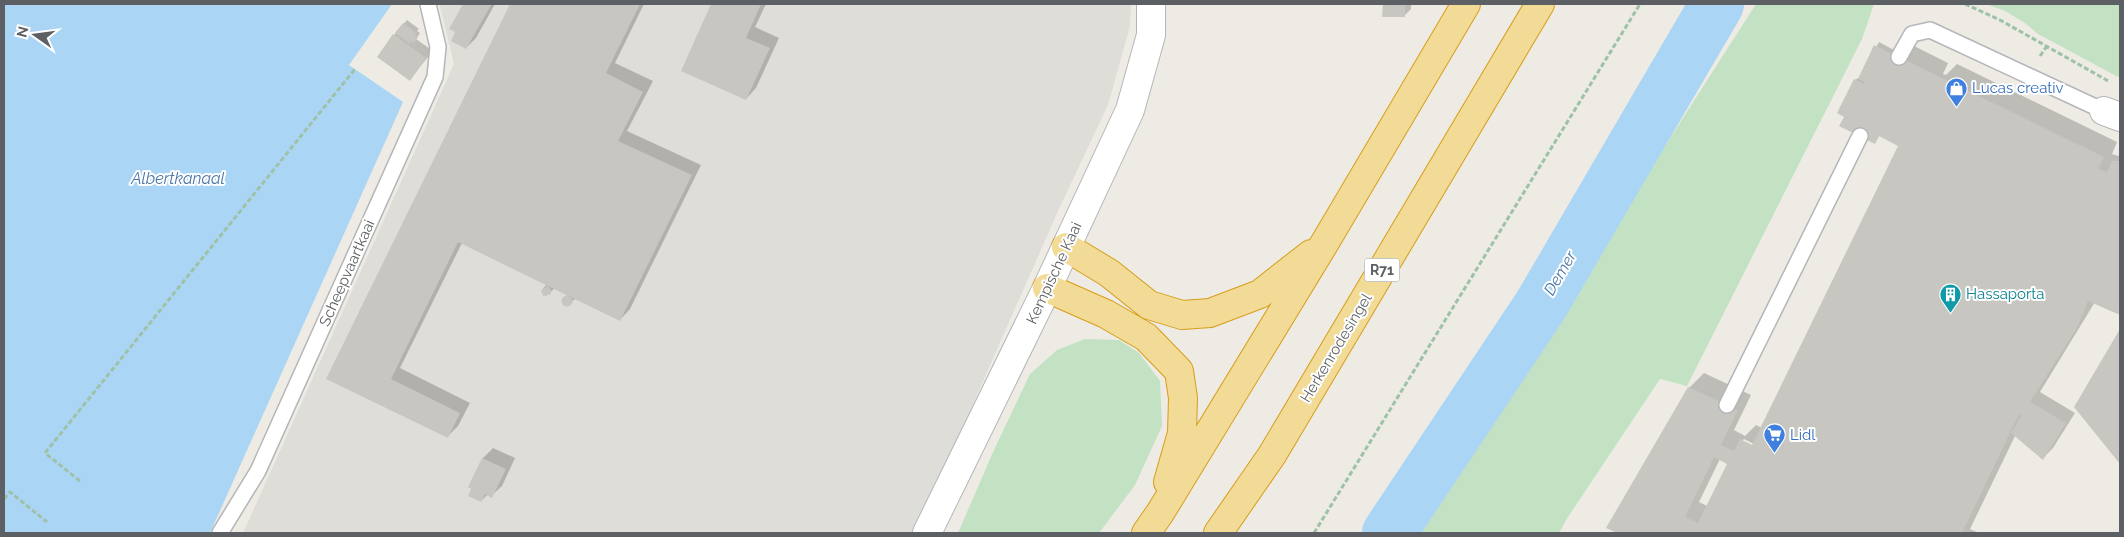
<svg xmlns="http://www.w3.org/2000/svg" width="2124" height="537" font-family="Raleway,sans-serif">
  <rect width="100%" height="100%" fill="#edebe4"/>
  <path fill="#deddd8" d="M 442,4 L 1131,4 L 1130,26 L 1108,105 L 1058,211 L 947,463 L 913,533 L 243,533 L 454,64 L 440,6 Z"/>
  <path fill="#c3e2c3" d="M 1756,4 L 1874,4 L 1862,39 L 1687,386 L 1660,379 L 1566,520 L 1559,533 L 1417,533 Z
    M 1986,4 L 2116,4 L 2120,6 L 2120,78 L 2038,34 L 2025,23 L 2005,11 Z
    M 1085,339 L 1119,340 L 1139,353 L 1160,381 L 1162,426 L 1135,485 L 1099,533 L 958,533 L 994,450 L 1030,374 L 1057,350 Z"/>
  <path fill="#abd5f5" d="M 4,4 L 392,4 L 349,65 L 403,102 L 210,533 L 4,533 Z"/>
  <path fill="#0003" fill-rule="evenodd" d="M 465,4 L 495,4 L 476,38 L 466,48 L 457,32 L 451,28 Z
    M 511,4 L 644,4 L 615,63 L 653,81 L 627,131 L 701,165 L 630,309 L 620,320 L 576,298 L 568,305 L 565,305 L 563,300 L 568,294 L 555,288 L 546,296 L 542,293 L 542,290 L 547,284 L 462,243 L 400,368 L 470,403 L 458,426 L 448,436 L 328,379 Z
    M 712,4 L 766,4 L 755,27 L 779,38 L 756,88 L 746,99 L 682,70 Z
    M 1384,4 L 1411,4 L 1411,9 L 1404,16 L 1383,15 Z
    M 407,20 L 419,29 L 417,31 L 420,33 L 416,39 L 433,51 L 410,79 L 394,35 Z
    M 1879,42 L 1894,50 L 1898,46 L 1909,51 L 1914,46 L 1948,63 L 1943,74 L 1946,75 L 1957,64 L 2117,142 L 2112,154 L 2118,156 L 2120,154 L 2120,313 L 2095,302 L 2040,392 L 2075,413 L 2053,448 L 2043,458 L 2016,434 L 1970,529 L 1979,533 L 1620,533 L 1608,528 L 1689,388 L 1704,373 L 1751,395 L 1734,430 L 1745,436 L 1756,425 L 1762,428 L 1900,145 L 1880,135 L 1875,142 L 1846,116 L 1839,112 L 1855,80 L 1860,77 ZM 1744,439 L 1758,446 L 1757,449 L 1742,441 ZM 1720,459 L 1729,463 L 1707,506 L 1699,502 Z
    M 2120,331 L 2120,462 L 2076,407 Z
    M 493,448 L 515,458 L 502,486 L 491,496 L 488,494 L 481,501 L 470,487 L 483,458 Z"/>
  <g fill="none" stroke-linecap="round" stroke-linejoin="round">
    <path stroke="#abd5f5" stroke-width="54" d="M 1389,533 L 1541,305 L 1717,4"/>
  </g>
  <path fill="#c8c6c0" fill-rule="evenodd" d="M 463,4 L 491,5 L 466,49 L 451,41 L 455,32 L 449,29 Z
    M 510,4 L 640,4 L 606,73 L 643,92 L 618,141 L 692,175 L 620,321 L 548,286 L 551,290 L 551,294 L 543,296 L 541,290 L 548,286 L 458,242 L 391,379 L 460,413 L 448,438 L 326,379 Z
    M 711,4 L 761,4 L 746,38 L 770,48 L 746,100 L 681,71 Z
    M 1383,4 L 1405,4 L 1405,17 L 1382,17 Z
    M 403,23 L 416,33 L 415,35 L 418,37 L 414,43 L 411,41 L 410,44 L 395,33 Z
    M 393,34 L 426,58 L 410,81 L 377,57 Z
    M 1874,45 L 2104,157 L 2098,169 L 2107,172 L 2112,161 L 2120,161 L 2120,315 L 2088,301 L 2078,326 L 2030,402 L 2066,423 L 2043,460 L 2011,433 L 2021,416 L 2019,414 L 1962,533 L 1617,533 L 1606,528 L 1688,387 L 1738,410 L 1721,445 L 1734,451 L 1740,439 L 1752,445 L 1898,146 L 1879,136 L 1875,144 L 1839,126 L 1844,117 L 1837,113 L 1854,79 L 1864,84 L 1865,82 L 1858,79 ZM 1714,457 L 1727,464 L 1698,523 L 1685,517 Z
    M561.5 301a5.5 5.5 0 1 1 11 0a5.5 5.5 0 1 1-11 0Z
    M 2120,329 L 2120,464 L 2074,407 Z
    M 482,458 L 506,469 L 492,498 L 485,494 L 481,502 L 468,496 L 471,489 L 468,487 Z"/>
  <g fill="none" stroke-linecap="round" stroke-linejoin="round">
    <defs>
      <path id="lane" d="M 1899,57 L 1912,34 L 1930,30 L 2104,111
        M 1727,405 L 1860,136
        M 220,533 L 258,471 L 435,77 L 438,47 L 428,4"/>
      <path id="street" d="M 2104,111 L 2120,117
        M 927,533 L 1047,288 L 1130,110 L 1151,35 L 1151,4"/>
      <path id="highway" d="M 1066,247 L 1109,273 L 1149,305 L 1182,315 L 1210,313 L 1260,294 L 1311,254
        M 1047,288 L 1106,314 L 1146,337 L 1179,371 L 1183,398 L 1182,433 L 1168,482
        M 1146,533 L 1160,513 L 1324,244 L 1466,4
        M 1218,533 L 1272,455 L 1540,4"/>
    </defs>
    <use href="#lane" stroke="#b4b6b9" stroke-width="18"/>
    <use href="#street" stroke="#b4b6b9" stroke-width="30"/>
    <use href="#highway" stroke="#d89d19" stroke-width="30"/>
    <path stroke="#9dc2a8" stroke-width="3" stroke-dasharray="5 2.5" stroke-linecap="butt" d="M 1965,4 L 2000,20 L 2110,82
      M 2040,56 L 2047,46
      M 80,481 L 45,453 L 355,69
      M 4,499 L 10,492 L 47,522
      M 1314,533 L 1640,4"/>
    <use href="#lane" stroke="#fff" stroke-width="15"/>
    <use href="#street" stroke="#fff" stroke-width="28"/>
    <use href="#highway" stroke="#f1db96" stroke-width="28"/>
  </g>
  <defs>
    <symbol id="shop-pin" viewBox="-11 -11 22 30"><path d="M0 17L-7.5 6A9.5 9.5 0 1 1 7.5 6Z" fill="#3f7fe0" stroke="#fff"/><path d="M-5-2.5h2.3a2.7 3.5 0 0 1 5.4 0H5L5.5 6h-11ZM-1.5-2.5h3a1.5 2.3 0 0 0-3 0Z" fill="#fff"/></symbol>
    <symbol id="building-pin" viewBox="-11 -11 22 30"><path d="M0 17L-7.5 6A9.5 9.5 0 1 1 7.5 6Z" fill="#0f9aa8" stroke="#fff"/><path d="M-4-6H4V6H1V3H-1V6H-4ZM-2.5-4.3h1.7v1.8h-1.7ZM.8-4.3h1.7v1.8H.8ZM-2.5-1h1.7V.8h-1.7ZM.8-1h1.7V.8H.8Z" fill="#fff"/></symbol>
    <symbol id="supermarket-pin" viewBox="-11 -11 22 30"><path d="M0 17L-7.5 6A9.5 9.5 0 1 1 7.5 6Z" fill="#3f7fe0" stroke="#fff"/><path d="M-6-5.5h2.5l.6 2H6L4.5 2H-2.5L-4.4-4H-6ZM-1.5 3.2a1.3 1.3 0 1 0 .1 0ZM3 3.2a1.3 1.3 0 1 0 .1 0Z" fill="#fff"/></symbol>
  </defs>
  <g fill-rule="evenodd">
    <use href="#shop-pin" x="1944" y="76" width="25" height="34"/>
    <use href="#building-pin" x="1938" y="282" width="25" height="34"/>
    <use href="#supermarket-pin" x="1762" y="422" width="25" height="34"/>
  </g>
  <g text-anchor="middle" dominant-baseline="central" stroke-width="4" stroke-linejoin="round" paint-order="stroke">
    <rect fill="#fff" stroke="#8d8f92" stroke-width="1" x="1364.5" y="258.5" width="35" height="23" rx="4"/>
    <g font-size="14" font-weight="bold" fill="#5c5f63">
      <text x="1382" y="270">R71</text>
    </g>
    <g font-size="15" fill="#366cbe" stroke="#fff" text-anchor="start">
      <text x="1972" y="88">Lucas creativ</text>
      <text x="1790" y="435">Lidl</text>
    </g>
    <g font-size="15" fill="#5c5f63" stroke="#fff">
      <text transform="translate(347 273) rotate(-66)">Scheepvaartkaai</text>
      <text transform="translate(1054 273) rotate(-65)">Kempische Kaai</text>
      <text transform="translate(1336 348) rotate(-59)">Herkenrodesingel</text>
    </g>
    <g font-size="15" fill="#0d838f" stroke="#fff" text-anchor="start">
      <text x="1966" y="294">Hassaporta</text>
    </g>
    <g font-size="16" font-style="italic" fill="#4b76a6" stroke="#fff">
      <text x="178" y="178">Albertkanaal</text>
      <text transform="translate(1560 273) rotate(-60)">Demer</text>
    </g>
  </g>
  <rect width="2124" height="537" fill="none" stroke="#5c5f63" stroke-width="10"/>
  <g transform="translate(35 35) rotate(284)" stroke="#ffffff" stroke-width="4" paint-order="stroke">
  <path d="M0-4L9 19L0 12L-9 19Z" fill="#5c5f63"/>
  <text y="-8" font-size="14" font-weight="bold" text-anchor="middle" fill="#5c5f63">N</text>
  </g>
</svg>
